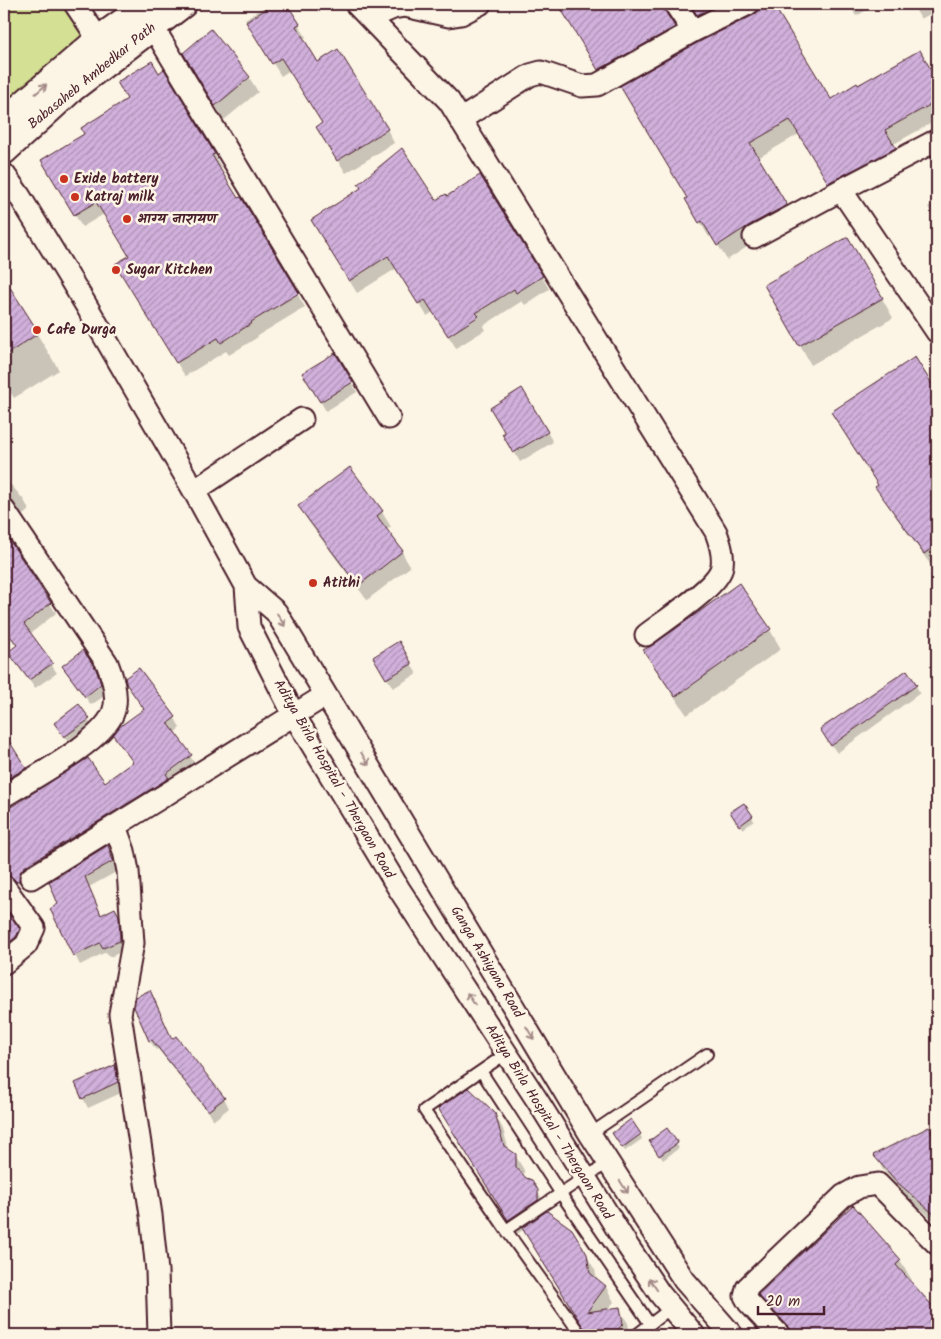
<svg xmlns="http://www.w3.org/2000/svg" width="941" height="1339" font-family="Kalam,'Playpen Sans Deva',sans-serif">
  <defs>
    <pattern id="building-hatch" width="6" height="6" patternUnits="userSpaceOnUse" patternTransform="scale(1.25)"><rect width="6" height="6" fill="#d1b1dc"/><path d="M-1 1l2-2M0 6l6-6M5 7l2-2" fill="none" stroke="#ac8fb3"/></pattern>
  </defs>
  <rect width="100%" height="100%" fill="#fcf5e5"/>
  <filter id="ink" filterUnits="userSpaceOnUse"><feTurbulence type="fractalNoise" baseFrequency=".02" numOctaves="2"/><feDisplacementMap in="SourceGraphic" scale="10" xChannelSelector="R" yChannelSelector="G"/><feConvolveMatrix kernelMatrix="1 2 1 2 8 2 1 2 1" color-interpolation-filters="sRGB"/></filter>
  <g filter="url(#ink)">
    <path fill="#d4e194" stroke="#8f8060" d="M 4,4 L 71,4 L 99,39 L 4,122 Z"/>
    <path fill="#0003" d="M 269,4 L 286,4 L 306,37 L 303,40 L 318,63 L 387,129 L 394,143 L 346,173 L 325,140 L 323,124 L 290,70 L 281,76 L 245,19 Z
      M 559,4 L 772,4 L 830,101 L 919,51 L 937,83 L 937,120 L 892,145 L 903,163 L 837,197 L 799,134 L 758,158 L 794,220 L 756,241 L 727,260 L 712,235 L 709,237 L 687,200 L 754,16 L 760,11 L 761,7 L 752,7 L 707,29 L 691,8 L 684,6 L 672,13 L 670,21 L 682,42 L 608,84 Z
      M 849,4 L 878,4 L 856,16 Z
      M 912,4 L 937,4 L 937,10 L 921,19 Z
      M 193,68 L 249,77 L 258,92 L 224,120 Z
      M 214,154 L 221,167 L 219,168 L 238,200 L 240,198 L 305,307 L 257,336 L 258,337 L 229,355 L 226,351 L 185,376 L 124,278 L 131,256 L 104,214 L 82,227 L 43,160 Z
      M 937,201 L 937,222 L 928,207 Z
      M 436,202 L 542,277 L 549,289 L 525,305 L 522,301 L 483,326 L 485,330 L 456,348 L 433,312 L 427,316 L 397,268 L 357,293 L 320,233 Z
      M 848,238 L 893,318 L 811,365 L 766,285 Z
      M 4,280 L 59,370 L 14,398 L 4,382 Z
      M 334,354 L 357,392 L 326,411 L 304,374 Z
      M 915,359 L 937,394 L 937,569 L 935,571 L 887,504 L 877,487 L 879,486 L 832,413 Z
      M 522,390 L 553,442 L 520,462 L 504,435 L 507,433 Z
      M 350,469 L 382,512 L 391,527 L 386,530 L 402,552 L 410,567 L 367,600 L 308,521 L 300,507 Z
      M 4,477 L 24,500 L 29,510 L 23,515 L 16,508 L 8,507 L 4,508 Z
      M 4,534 L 56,613 L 30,634 L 57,673 L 35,688 L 15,662 L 18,647 L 4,629 Z
      M 739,585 L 770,630 L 781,649 L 687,715 L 656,670 L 645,651 Z
      M 937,633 L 937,646 L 932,637 Z
      M 398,643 L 417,674 L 393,688 L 374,657 Z
      M 63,666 L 95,669 L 101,680 L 106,695 L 91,705 Z
      M 139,669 L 175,718 L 180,728 L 174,733 L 196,765 L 25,883 L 24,889 L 4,860 L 4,810 L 105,784 L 134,763 L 115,735 L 145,710 L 128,685 Z
      M 916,686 L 920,693 L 837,753 L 826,737 Z
      M 88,720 L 94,729 L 71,746 L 55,723 Z
      M 12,748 L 30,778 L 4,794 L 4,753 Z
      M 734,817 L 752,817 L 754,821 L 743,829 Z
      M 108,846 L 113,856 L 118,871 L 89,887 L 102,916 L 115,910 L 120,919 L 123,927 L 125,950 L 110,957 L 106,952 L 80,965 L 52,909 L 60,905 Z
      M 4,909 L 30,950 L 27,957 L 4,975 Z
      M 150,992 L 172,1040 L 224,1098 L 229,1108 L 214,1120 L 158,1049 L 156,1050 L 150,1041 L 135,1007 Z
      M 115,1067 L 120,1076 L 123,1092 L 88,1108 L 83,1098 Z
      M 494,1113 L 503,1129 L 509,1151 L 515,1155 L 524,1170 L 524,1178 L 531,1181 L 546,1206 L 546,1212 L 586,1255 L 595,1270 L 597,1280 L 606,1287 L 614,1302 L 607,1310 L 619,1309 L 628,1323 L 630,1335 L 589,1335 L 524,1229 L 517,1234 L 448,1123 Z
      M 929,1128 L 937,1144 L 937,1223 L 908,1198 L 883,1170 L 875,1155 Z
      M 667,1130 L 679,1148 L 663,1160 L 653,1145 Z
      M 640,1134 L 642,1139 L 625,1151 L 616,1138 Z
      M 852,1207 L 900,1261 L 912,1280 L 910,1282 L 937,1313 L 937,1335 L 791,1335 L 771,1314 L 760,1295 Z"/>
    <path fill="url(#building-hatch)" stroke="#4a1f2b" d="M 274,4 L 287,4 L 300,24 L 296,26 L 318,62 L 338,49 L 388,129 L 337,161 L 316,127 L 322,123 L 281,58 L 272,64 L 246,22 Z
      M 558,4 L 663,4 L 665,11 L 675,27 L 598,70 Z
      M 690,4 L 720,4 L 697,15 Z
      M 760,4 L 773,4 L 831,99 L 857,83 L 858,85 L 920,50 L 937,81 L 937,101 L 885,130 L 896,148 L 828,183 L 790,120 L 750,143 L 787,205 L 748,226 L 717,246 L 702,221 L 699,223 L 685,199 L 687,198 L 620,86 L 699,42 L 754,15 L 759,11 Z
      M 211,29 L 250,77 L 215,106 L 183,53 Z
      M 152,61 L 159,73 L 164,69 L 215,154 L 212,155 L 228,182 L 238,198 L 241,197 L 299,293 L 251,322 L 252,323 L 221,343 L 218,338 L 176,363 L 115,264 L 129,256 L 96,202 L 74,215 L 41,160 L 84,134 L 81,128 L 127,99 L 117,82 Z
      M 402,148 L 436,200 L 446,194 L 447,196 L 480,175 L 543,276 L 516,293 L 514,289 L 476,313 L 479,316 L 448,336 L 425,300 L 418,304 L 388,256 L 349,281 L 311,220 L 361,188 L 358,184 Z
      M 848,237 L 883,298 L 799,346 L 764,285 Z
      M 4,278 L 39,333 L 4,356 Z
      M 335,353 L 353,382 L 320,402 L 302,373 Z
      M 915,357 L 937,392 L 937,545 L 924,554 L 875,487 L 878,485 L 831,412 Z
      M 522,388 L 548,432 L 513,453 L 502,434 L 505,433 L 490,408 Z
      M 350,467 L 383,511 L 377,516 L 403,551 L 358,586 L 298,506 Z
      M 4,532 L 51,603 L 24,624 L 53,663 L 29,680 L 8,652 L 17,645 L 4,628 Z
      M 739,583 L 771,629 L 675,697 L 643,650 L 653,645 Z
      M 399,641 L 412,664 L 386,679 L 373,657 Z
      M 83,650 L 96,669 L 101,684 L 85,697 L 62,666 Z
      M 139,668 L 176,717 L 168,723 L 192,755 L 166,774 L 169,778 L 24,867 L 20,873 L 19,881 L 17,882 L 10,875 L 4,874 L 4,808 L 11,807 L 88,758 L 105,782 L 133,762 L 113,735 L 119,727 L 144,709 L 127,685 L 125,678 Z
      M 907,670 L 917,685 L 831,746 L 820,729 Z
      M 79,704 L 90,719 L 64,737 L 54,723 Z
      M 4,733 L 26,768 L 4,781 Z
      M 744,803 L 753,816 L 739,826 L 730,812 Z
      M 108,845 L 113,861 L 85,877 L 101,915 L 115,908 L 119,916 L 120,941 L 103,948 L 100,943 L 73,956 L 50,909 L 58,904 L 49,882 Z
      M 4,907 L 20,929 L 16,937 L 4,947 Z
      M 150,990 L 172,1039 L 176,1036 L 225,1098 L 208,1111 L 152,1040 L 149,1041 L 134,1007 L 136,997 Z
      M 115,1065 L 118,1082 L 82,1099 L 75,1083 Z
      M 469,1088 L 495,1113 L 504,1146 L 516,1154 L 516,1167 L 526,1178 L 532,1180 L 538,1190 L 538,1200 L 508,1220 L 438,1108 Z
      M 631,1119 L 641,1134 L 622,1148 L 612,1133 Z
      M 929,1127 L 937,1141 L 937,1217 L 898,1183 L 873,1155 Z
      M 667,1128 L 678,1143 L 659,1156 L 649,1141 Z
      M 853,1205 L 901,1260 L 896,1265 L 937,1311 L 937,1335 L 792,1335 L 788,1326 L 759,1296 L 758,1294 Z
      M 547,1211 L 572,1229 L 587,1254 L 590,1273 L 606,1286 L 587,1312 L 620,1307 L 623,1324 L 612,1335 L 588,1335 L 522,1228 Z"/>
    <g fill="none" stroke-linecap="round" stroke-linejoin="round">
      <defs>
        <path id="service" d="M 507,1053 L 424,1110 L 506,1230 L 585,1177 L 609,1163
          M 481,1071 L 561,1194 L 650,1324
          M 590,1134 L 707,1054
          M 506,1230 L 581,1335
          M 636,1335 L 671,1308"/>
        <path id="minor" d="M 75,4 L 107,52
          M 356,4 L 449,101 L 716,532 C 720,543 725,558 721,570 C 713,590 664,621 646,635
          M 675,4 L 693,31 L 748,4
          M 145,14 L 389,418
          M 370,18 L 393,8 L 405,6 L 449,16 L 461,14 L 480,4
          M 460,120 L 530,75 L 541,72 L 582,86 L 597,85 L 693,31
          M 937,140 L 841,190 L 937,332
          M 4,174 L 19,195 L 86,305 L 194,491 L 246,586 L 249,627 L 294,715 L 399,889 L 537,1100 L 627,1245 L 660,1294 L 694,1335
          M 754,237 L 841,190
          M 194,491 L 302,419
          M 4,510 L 107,663 C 113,678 119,698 113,713 C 102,742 32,778 4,796
          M 246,586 L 276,612 L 590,1134 L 684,1280 L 732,1335
          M 31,878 L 115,826
          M 4,886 L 34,928 L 26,945 L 4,963
          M 159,1335 L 157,1271 L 151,1215 L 120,1014 L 133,943 L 128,871 L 124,851 L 115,826 L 326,695
          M 779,1335 L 749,1303 L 745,1296 L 747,1288 L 843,1196 L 859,1187 L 878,1184 L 937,1244"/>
        <path id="tertiary" d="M 4,121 L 99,39 L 148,4
          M 4,151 L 73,88 L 183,4"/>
      </defs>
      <use href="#service" stroke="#4a1f2b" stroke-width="14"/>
      <use href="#minor" stroke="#4a1f2b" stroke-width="25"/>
      <use href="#tertiary" stroke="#4a1f2b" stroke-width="30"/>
      <use href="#service" stroke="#fcf5e5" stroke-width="10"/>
      <use href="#minor" stroke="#fcf5e5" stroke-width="21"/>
      <use href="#tertiary" stroke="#fcf5e5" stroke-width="26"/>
    </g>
    <defs><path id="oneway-shaft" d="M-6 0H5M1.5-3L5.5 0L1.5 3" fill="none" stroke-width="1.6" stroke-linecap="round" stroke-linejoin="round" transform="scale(1.25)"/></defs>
    <g stroke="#a38a88">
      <use href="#oneway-shaft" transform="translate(41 89) rotate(-41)"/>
      <use href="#oneway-shaft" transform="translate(281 620) rotate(59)"/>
      <use href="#oneway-shaft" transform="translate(365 759) rotate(59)"/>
      <use href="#oneway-shaft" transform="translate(471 999) rotate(-123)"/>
      <use href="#oneway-shaft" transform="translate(530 1033) rotate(59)"/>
      <use href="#oneway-shaft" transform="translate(624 1187) rotate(57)"/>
      <use href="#oneway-shaft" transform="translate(653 1284) rotate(-124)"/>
    </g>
  </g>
  <g fill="#c8321e" stroke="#fcf5e5" stroke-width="2">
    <circle cx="64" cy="179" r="5"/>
    <circle cx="75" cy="197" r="5"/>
    <circle cx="127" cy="219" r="5"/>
    <circle cx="116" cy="270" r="5"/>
    <circle cx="37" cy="330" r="5"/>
    <circle cx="313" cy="583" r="5"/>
  </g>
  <g text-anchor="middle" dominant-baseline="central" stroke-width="5" stroke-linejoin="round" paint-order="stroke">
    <g font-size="14" fill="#4a1f2b" stroke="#fcf5e5">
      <text transform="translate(92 76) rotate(-39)">Babasaheb Ambedkar Path</text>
      <text transform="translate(334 779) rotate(60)">Aditya Birla Hospital - Thergaon Road</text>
      <text transform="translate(487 962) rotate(59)">Ganga Ashiyana Road</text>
      <text transform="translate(549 1122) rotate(58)">Aditya Birla Hospital - Thergaon Road</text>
    </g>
    <g font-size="14" font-weight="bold" fill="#4a1f2b" stroke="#fcf5e5" text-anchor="start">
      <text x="74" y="179">Exide battery</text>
      <text x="85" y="197">Katraj milk</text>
      <text x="137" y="219">भाग्य नारायण</text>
      <text x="126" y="270">Sugar Kitchen</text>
      <text x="47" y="330">Cafe Durga</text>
      <text x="323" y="583">Atithi</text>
    </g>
  </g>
  <rect width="941" height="1339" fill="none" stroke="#fcf5e5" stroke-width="20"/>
  <rect x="10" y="10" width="921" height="1319" fill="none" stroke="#4a1f2b" stroke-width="2" filter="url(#ink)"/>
  <path d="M758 1306v8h66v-8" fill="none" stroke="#4a1f2b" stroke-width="2.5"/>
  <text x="766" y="1306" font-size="15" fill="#4a1f2b" stroke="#fcf5e5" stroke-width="4" paint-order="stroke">20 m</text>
</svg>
